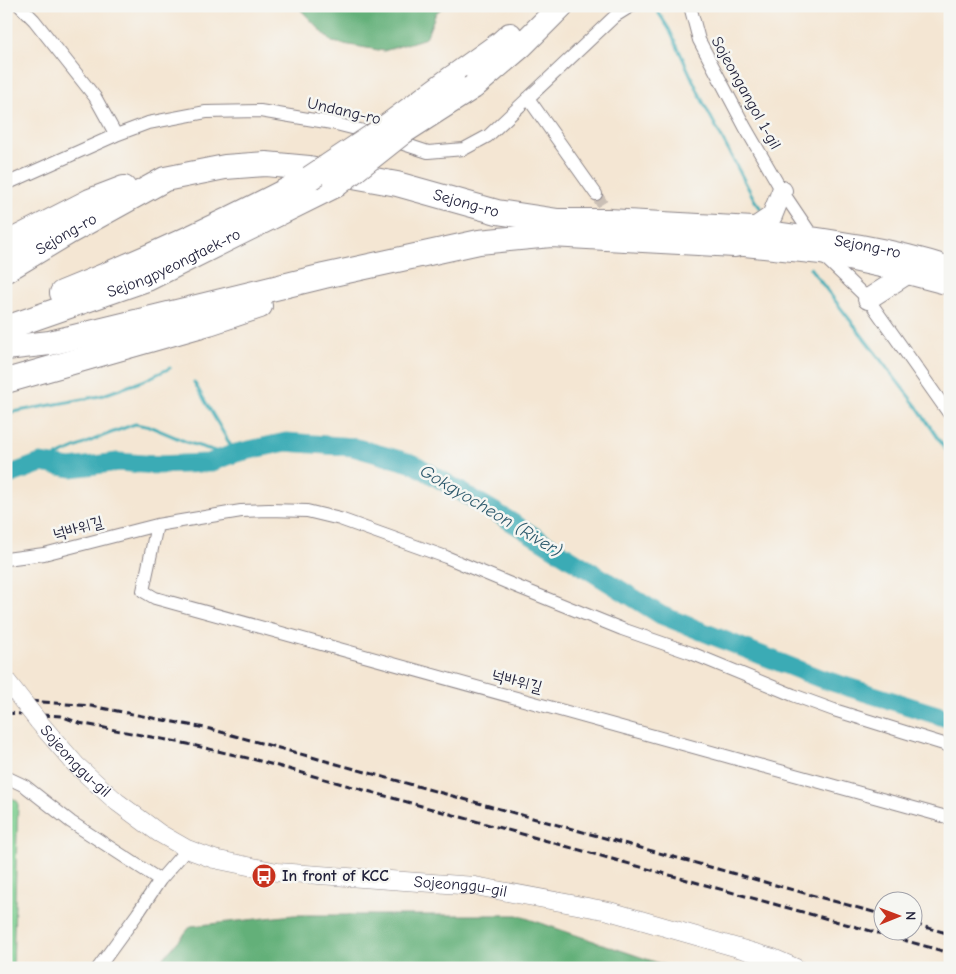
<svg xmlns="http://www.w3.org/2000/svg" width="956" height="974" font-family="'Comic Neue','Poor Story',sans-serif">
  <rect width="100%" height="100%" fill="#f6f6f2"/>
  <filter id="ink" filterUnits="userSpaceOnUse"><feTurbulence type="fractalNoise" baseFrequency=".02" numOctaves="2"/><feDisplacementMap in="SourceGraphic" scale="10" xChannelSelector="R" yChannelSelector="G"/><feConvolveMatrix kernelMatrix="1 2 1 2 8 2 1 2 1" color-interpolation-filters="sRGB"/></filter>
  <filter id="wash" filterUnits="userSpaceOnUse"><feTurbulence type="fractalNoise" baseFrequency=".0096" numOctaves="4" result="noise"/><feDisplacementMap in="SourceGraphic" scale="20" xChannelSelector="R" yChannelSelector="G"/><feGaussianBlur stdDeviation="1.12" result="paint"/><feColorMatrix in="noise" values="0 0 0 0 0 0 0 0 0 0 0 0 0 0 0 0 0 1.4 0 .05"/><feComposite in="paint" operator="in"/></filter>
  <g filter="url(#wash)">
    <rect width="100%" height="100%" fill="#f4e6d3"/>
    <path fill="#7bcd8e" stroke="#4e7864" d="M 6,794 L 18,802 L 13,968 L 6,968 Z"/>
    <path fill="#64b079" stroke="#43695a" d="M 297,6 L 444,6 L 436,13 L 426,38 L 384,51 L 332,42 Z
      M 294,915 L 517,915 L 673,968 L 155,968 L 191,926 Z"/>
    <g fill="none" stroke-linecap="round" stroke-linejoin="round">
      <path stroke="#3aabb5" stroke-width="3" d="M 654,6 L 669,29 L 704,104 L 755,201 L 762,210
        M 810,268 L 917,407 L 950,456
        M 194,382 L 235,453
        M 13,412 L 100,396 L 143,381 L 170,368
        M 41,463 L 100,437 L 135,424 L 151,427 L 189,443 L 215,451 L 236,453"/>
      <path stroke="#3aabb5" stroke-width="19" d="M 6,476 L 41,463 L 71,468 L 118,462 L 156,465 L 209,463 L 236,453 L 286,442 L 353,447 L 414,464 L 497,513 L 661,615 L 819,678 L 950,719"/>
    </g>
  </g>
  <g filter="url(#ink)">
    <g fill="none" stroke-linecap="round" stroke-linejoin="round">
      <path stroke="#cabfb5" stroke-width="12" stroke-dasharray="12 6" stroke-linecap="butt" d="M 596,194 L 633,254"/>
      <defs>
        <path id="street" d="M 20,6 L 34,20 L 95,97 L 116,135
          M 690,6 L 699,40 L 745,127 L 782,191 L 813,237 L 821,254 L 868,299 L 950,415
          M 528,98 L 596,194
          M 6,184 L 116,135 L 148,123 L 206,112 L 260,111 L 332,123 L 364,131 L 428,152 L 464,149 L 488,136 L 615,16 L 631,6
          M 157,525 L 241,511 L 269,510 L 307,511 L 340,519 L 446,557 L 513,585 L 622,629 L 691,653 L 793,695 L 834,710 L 950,746
          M 6,559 L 44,554 L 157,525 L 143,591 L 155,598 L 950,818
          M 6,777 L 25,786 L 71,822 L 160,880 L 187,849
          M 98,968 L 138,913 L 160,880"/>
        <g id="secondary">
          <path id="s1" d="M 38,721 L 76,765 L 117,802 L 159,833 L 187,849 L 214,859 L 277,872 L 475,886 L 609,911 L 773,958 L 796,968"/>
        </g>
        <g id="primary">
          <path id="s2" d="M 753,229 C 819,238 886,246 950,267"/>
          <path d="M 753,229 L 772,216 L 782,191"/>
          <path d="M 735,245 L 821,254 L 885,268 L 950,285"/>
          <path d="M 868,299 L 907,274"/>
        </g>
        <g id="highway">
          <path d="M 452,78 L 501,43 L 510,35"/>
          <path d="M 473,87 L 521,46 L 561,6"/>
          <path d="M 6,244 L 90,201 L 124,188"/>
          <path id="s3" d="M 6,270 L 69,232 L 165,179 L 225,167 L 266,164 L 309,168 L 397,184 L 497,212 L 558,221 L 608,221 L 753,229"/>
          <path d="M 62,293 C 147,259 229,221 310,178"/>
          <path id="s4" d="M 6,328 L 147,279 L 336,185"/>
          <path d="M 6,348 L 50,343 L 324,276 L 479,242 L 551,235 L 735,245"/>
          <path d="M 6,381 L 209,323 L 260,306"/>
        </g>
      </defs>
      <use href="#street" stroke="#8b8487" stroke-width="14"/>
      <use href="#secondary" stroke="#8b8487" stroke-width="19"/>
      <use href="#primary" stroke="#8b8487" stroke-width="22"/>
      <use href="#highway" stroke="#8b8487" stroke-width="26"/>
      <use href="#street" stroke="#fff" stroke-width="12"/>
      <use href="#secondary" stroke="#fff" stroke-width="18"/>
      <use href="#primary" stroke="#fff" stroke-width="20"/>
      <use href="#highway" stroke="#fff" stroke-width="24"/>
      <path stroke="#22223b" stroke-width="3" stroke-dasharray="8 4" stroke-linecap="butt" d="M 6,699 L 91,706 L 210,729 L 884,915
        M 6,713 L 61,716 L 79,723 L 188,744 L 256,760 L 950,953
        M 914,924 L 950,934"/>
      <defs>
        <path id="secondary-bridge" d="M 6,680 L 38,721"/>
        <path id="highway-bridge" d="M 310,178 L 382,130 L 452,78
          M 336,185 L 403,132 L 473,87"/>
      </defs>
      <use href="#secondary-bridge" stroke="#8b8487" stroke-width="19" stroke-linecap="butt"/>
      <use href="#highway-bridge" stroke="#8b8487" stroke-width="26" stroke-linecap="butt"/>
      <use href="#secondary-bridge" stroke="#fff" stroke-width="18"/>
      <use href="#highway-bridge" stroke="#fff" stroke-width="24"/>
    </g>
  </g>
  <defs>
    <symbol id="bus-disc" viewBox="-11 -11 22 22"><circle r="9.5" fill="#c8321e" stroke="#f6f6f2"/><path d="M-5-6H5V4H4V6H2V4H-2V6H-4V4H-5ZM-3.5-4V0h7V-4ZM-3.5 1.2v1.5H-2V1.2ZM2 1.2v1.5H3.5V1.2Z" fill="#fff"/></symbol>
  </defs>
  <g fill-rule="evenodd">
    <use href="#bus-disc" x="250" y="862" width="28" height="28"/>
  </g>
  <g text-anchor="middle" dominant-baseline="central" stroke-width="5" stroke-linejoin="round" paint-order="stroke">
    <g font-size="16" fill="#22223b" stroke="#f6f6f2">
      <text transform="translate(746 93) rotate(61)">Sojeongangol 1-gil</text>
      <text transform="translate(344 111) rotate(13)">Undang-ro</text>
      <text stroke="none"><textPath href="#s3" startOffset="490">Sejong-ro</textPath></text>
      <text stroke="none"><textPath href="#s3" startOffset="70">Sejong-ro</textPath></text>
      <text stroke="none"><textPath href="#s2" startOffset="116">Sejong-ro</textPath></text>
      <text stroke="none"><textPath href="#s4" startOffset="180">Sejongpyeongtaek-ro</textPath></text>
      <text transform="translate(78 528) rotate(-15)">넉바위길</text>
      <text transform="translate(517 681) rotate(15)">넉바위길</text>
      <text stroke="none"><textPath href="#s1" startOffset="55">Sojeonggu-gil</textPath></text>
      <text stroke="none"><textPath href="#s1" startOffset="475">Sojeonggu-gil</textPath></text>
    </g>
    <g font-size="16" font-weight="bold" fill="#22223b" stroke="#f6f6f2" text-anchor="start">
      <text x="282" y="876">In front of KCC</text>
    </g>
    <g font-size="18" font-style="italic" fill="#2c596c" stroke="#f6f6f2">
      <text transform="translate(491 511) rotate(31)">Gokgyocheon (River)</text>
    </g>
  </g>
  <rect width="956" height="974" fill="none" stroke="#f6f6f2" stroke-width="25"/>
  <g transform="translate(898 916) rotate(89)"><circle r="24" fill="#f6f6f2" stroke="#a1a1a9"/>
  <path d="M0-4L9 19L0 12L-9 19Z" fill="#c8321e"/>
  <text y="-8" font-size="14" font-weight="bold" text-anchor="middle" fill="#22223b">N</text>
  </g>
</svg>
